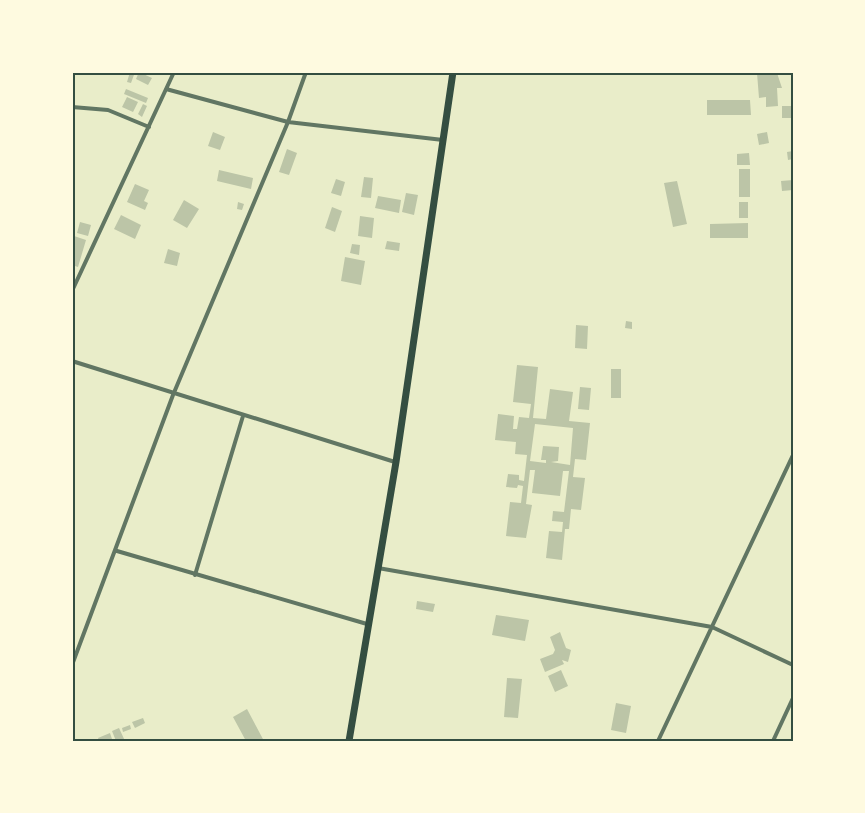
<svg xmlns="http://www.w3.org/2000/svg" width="865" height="813" font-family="Roboto,sans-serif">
  <rect width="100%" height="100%" fill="#e9edc9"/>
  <path fill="#bcc5a7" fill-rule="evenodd" d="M 130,72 L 135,72 L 131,83 L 127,82 Z
    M 139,72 L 152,78 L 148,85 L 136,79 Z
    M 757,73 L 777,73 L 782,88 L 777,88 L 778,106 L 766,107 L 766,97 L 759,98 Z
    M 126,89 L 148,98 L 146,103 L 124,94 Z
    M 127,97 L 138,102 L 133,112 L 122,107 Z
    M 707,100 L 750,100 L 751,115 L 707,115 Z
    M 143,104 L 147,106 L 142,117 L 138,114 Z
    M 782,106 L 793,106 L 793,118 L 782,118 Z
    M 213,132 L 225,137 L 220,150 L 208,146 Z
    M 767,132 L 769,143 L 759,145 L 757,134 Z
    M 287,149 L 297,153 L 289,175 L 279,172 Z
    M 793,151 L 793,159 L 788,160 L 787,152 Z
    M 749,153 L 750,165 L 737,165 L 737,154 Z
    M 739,169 L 750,169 L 750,197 L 739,197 Z
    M 219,170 L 253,178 L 251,189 L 217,181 Z
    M 364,177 L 373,178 L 371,198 L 361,197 Z
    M 336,179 L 345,182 L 341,196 L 331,193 Z
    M 793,180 L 793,190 L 782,191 L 781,181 Z
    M 677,181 L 687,224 L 673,227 L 664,183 Z
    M 135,184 L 149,190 L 144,201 L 148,203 L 145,210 L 127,202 Z
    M 406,193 L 418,195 L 414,215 L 402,212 Z
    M 378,196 L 401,200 L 399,213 L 375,208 Z
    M 184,200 L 199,209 L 187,228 L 173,220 Z
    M 238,202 L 244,204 L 242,210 L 237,209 Z
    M 739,202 L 748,202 L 748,218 L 739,218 Z
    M 332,207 L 342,211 L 335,232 L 325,228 Z
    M 121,215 L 141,225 L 135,239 L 114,229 Z
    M 360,216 L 374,218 L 372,238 L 358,236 Z
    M 80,222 L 91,225 L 88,236 L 77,233 Z
    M 748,223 L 748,238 L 710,238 L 710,224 Z
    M 74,236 L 86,240 L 78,267 L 72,265 Z
    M 387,241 L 400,243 L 399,251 L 385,249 Z
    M 352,244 L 360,245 L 359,255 L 350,253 Z
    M 168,249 L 180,253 L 177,266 L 164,263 Z
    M 345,257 L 365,261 L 361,285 L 341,281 Z
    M 626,321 L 632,322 L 632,329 L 625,328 Z
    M 576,325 L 588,326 L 587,349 L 575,348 Z
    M 517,365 L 538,367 L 533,418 L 546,419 L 550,389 L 573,392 L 569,421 L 590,423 L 586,460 L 575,459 L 573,477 L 585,478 L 581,510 L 571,509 L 569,529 L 565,529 L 562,560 L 546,558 L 549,531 L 562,532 L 563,522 L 552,521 L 553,511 L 564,512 L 569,471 L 563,471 L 560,496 L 532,493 L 535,470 L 530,470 L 526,504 L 532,505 L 526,538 L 506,536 L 510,502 L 521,503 L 523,486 L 518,485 L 517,488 L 506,487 L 508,474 L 519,475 L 519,480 L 524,481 L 527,455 L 515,454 L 516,442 L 495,440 L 498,414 L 514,416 L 513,429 L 517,429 L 519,417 L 529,418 L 531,404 L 513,402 ZM 535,424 L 573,428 L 570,465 L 551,462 L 558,461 L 559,447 L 543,446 L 541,460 L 546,460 L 546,463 L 530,461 Z
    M 611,369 L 621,369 L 621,398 L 611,398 Z
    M 580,387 L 591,388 L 589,410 L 578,409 Z
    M 417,601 L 435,604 L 433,612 L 416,609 Z
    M 496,615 L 529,620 L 525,641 L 492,635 Z
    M 560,632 L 566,648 L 571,650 L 568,662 L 562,660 L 564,664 L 545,672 L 540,659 L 553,654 L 555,650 L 550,637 Z
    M 561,670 L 568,686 L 555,692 L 548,676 Z
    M 507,678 L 522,679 L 518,718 L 504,717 Z
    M 616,703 L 631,706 L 626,733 L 611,730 Z
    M 247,709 L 264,741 L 246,741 L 233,717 Z
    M 143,718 L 145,723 L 135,728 L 132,722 Z
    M 130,725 L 131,729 L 123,732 L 122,728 Z
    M 119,728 L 125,741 L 116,741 L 112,731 Z
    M 110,733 L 112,739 L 99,741 L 98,738 Z"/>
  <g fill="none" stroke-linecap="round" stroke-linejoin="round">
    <path stroke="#617663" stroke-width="4" d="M 166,89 L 288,122 L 443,140
      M 72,107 L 108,110 L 149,127
      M 72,291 L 174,72
      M 72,361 L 395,462
      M 117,551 L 367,624
      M 378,568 L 712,627 L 793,665
      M 195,575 L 243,416
      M 72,665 L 173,395 L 288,122 L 306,72
      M 658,741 L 793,455
      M 773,741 L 793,698"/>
    <path stroke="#344e41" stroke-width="7" d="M 349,741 L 396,462 L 453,72"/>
  </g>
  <rect width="865" height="813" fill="none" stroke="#fefae0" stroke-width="147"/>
  <rect x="74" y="74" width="718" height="666" fill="none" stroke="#344e41" stroke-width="2"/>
</svg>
